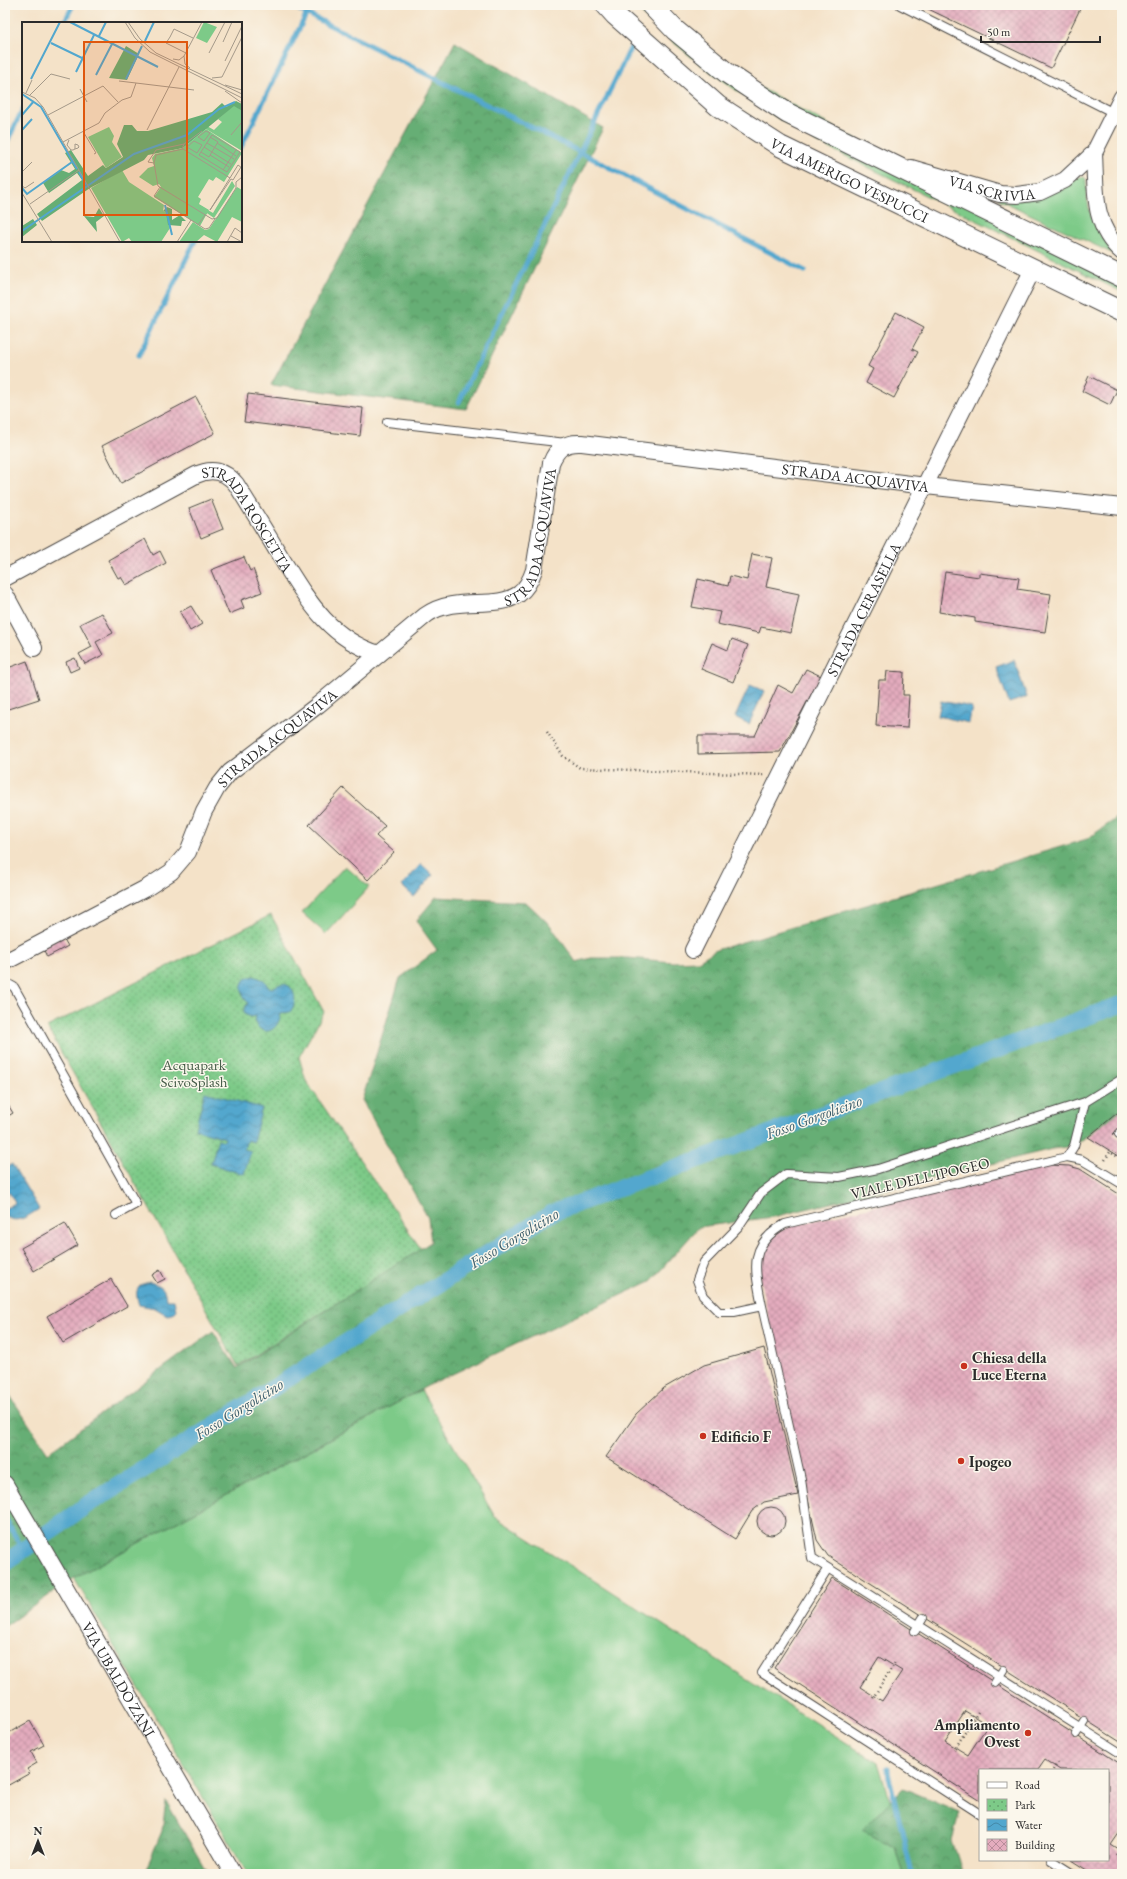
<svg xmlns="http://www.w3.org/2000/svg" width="1127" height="1879" font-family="'EB Garamond',serif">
  <defs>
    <pattern id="forest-crowns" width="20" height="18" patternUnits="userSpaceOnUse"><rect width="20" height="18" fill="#66ae74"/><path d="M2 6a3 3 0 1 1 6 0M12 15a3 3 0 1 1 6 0" fill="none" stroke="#548e5f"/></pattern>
    <pattern id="park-dots" width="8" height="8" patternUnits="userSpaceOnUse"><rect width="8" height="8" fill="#7dca88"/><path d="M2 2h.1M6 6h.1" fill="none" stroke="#67a46f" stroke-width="1.8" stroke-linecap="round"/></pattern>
    <pattern id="water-waves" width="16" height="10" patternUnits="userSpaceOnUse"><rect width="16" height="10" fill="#52a7ce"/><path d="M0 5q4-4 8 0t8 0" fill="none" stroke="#4488a7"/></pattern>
    <pattern id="building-cross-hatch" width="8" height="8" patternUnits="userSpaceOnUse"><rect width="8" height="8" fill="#e4acbe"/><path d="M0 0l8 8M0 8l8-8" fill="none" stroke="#b98c9b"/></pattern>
  </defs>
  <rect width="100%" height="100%" fill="#fbf7ec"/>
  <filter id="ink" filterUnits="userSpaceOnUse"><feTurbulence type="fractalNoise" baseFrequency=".025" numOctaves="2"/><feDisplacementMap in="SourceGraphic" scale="8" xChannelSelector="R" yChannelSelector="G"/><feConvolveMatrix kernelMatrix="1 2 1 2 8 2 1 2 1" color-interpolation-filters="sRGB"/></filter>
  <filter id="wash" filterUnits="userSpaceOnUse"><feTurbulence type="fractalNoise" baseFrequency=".012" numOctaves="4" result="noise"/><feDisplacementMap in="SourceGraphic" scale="16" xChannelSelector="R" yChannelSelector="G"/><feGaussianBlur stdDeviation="0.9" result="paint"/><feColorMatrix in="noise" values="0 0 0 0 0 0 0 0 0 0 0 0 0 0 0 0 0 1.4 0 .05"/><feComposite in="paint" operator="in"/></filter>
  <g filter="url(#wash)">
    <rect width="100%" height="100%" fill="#f4e2c8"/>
    <path fill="#7dca88" stroke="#547a5a" d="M 633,5 L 644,5 L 700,55 L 1122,283 L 1122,292 L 815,141 C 750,102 687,59 633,5 Z
      M 1078,177 L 1084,177 L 1086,179 C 1087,216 1094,231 1120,257 L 998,199 Z
      M 345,866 L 369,887 L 326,934 L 302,913 Z
      M 421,1390 L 495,1517 L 878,1763 C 883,1776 884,1788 891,1801 L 862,1830 L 895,1847 L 903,1874 L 248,1874 L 74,1578 Z"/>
    <path fill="url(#forest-crowns)" stroke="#486c50" d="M 455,42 L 603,128 L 466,409 L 271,385 Z
      M 1122,816 L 1122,1109 L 1074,1146 L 1052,1149 L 773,1217 L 699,1227 L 651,1281 L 431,1384 L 74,1578 L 5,1626 L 5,1388 L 48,1453 L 213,1331 L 237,1368 L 431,1242 L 428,1218 L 362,1100 L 400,978 L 437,950 L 416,921 L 436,897 L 526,902 L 551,926 L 576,962 L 591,958 L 628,958 L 673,962 L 698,961 L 716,950 L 1087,839 L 1117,818 Z
      M 903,1788 L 960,1812 L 952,1840 L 963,1874 L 903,1874 L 895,1847 L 862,1830 Z
      M 166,1801 L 208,1874 L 144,1874 L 162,1831 Z"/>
    <path fill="url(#park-dots)" stroke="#547a5a" d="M 271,915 L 324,1012 L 299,1057 L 306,1081 L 421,1249 L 238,1366 L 47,1027 Z"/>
    <path fill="url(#water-waves)" stroke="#3e697c" d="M 1014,660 L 1027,697 L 1009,703 L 996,667 Z
      M 750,685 L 764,691 L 749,724 L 735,717 Z
      M 941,701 L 972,707 L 969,723 L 938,716 Z
      M 421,864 L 433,875 L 414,897 L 402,886 Z
      M 254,976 L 264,980 L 268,987 L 273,988 C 289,975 302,997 290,1012 L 281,1013 C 279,1029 265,1039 255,1023 L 256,1016 L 250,1017 L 244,1014 L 244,1009 L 248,1003 C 242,995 239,988 245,979 Z
      M 205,1092 L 262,1108 L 253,1142 L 247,1140 L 244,1149 L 251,1151 L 244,1174 L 211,1164 L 218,1139 L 224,1141 L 225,1138 L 195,1129 Z
      M 12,1164 L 39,1209 C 28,1216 17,1225 5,1216 L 5,1207 L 6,1208 L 15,1203 L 9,1192 L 5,1197 L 5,1191 L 8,1189 L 5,1184 L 5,1168 Z
      M 150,1282 C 162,1286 165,1287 166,1300 L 174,1300 L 176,1310 L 172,1314 L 167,1315 L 155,1308 L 139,1305 C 135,1292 135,1285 150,1282 Z"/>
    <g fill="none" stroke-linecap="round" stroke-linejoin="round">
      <path stroke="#52a7ce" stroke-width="5" d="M 290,5 L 580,152 L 805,271
        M 64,23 L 73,5
        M 5,146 L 23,109
        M 241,147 L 307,13
        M 139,355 L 195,241
        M 459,402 L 632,45
        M 5,1518 L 23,1550
        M 887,1768 L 912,1874"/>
      <path stroke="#52a7ce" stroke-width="17" d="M 5,1563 L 87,1505 L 552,1213 L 1122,1004"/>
    </g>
    <g id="blocks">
      <path fill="url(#building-cross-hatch)" fill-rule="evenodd" d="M 920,5 L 1082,5 L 1051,68 Z
        M 896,312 L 924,327 L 912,349 L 918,352 L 894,398 L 866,383 L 873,369 L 868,366 Z
        M 1089,376 L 1117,390 L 1110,405 L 1082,391 Z
        M 248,394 L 363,408 L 360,436 L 244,422 Z
        M 196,397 L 215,433 L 121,483 L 102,446 Z
        M 211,499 L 223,529 L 201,538 L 189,508 Z
        M 145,539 L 153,555 L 160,551 L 166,563 L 126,585 L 121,577 L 118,578 L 108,560 Z
        M 752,554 L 772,558 L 766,587 L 799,594 L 791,633 L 761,627 L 759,633 L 717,624 L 720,612 L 692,607 L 698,579 L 728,586 L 730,576 L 747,580 Z
        M 244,557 L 250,571 L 253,569 L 262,592 L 241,600 L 244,608 L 229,614 L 211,570 Z
        M 945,572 L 979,577 L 979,573 L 1019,578 L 1017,589 L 1051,594 L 1045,632 L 975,622 L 975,618 L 939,612 Z
        M 191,606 L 202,624 L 190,631 L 180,612 Z
        M 102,613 L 113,633 L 96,642 L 103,655 L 85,664 L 79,654 L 92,647 L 80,624 Z
        M 732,639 L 748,645 L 733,682 L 701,669 L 712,643 L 728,650 Z
        M 75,658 L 79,668 L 70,672 L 66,662 Z
        M 27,661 L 39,699 L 5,710 L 5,669 Z
        M 806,669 L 821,676 L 780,752 L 698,754 L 698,736 L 755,736 L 778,685 L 793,693 Z
        M 887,671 L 904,672 L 903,695 L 909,695 L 907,728 L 876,726 L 879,680 L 886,680 Z
        M 343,788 L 385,826 L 376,836 L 394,852 L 368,880 L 309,825 Z
        M 62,936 L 68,946 L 47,957 L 42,946 Z
        M 5,1100 L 13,1113 L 5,1118 Z
        M 1122,1109 L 1122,1127 L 1113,1134 L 1122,1140 L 1122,1158 L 1088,1137 Z
        M 1050,1165 L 1069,1166 L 1080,1169 L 1122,1196 L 1122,1743 L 828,1556 L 817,1540 L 758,1271 L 761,1250 L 777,1232 L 790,1226 Z
        M 65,1223 L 78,1245 L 34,1271 L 21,1248 Z
        M 160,1270 L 165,1279 L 157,1283 L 152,1275 Z
        M 111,1279 L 127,1306 L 63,1343 L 47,1316 Z
        M 764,1348 L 798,1495 L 764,1502 L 752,1511 L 735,1539 L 606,1457 L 636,1414 L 664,1388 L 704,1365 Z
        M757 1521a14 14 0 1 1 28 0a14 14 0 1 1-28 0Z
        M 832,1578 L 1122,1765 L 1122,1829 L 1111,1845 L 1122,1852 L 1122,1874 L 1093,1874 L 1071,1860 L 1108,1860 L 1108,1770 L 1060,1770 L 1045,1760 L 1038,1770 L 980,1770 L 980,1801 L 774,1668 ZM 879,1657 L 902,1671 L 882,1701 L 860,1687 ZM 965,1711 L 988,1725 L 968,1755 L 945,1741 Z
        M 30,1721 L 44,1745 L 31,1752 L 37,1763 L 27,1769 L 30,1773 L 5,1787 L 5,1735 Z"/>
    </g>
  </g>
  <g filter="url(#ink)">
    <use href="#blocks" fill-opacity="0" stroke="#494643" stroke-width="1"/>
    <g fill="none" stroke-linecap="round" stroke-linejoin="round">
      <defs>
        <path id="service" d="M 900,5 L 1114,113
          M 387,422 L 566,443
          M 5,982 L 14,987 L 136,1204 L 116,1215
          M 1085,1102 L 878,1169 L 839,1177 L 786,1174 L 761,1193 L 739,1226 L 704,1262 L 697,1280 L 703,1296 L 719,1312 L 734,1312 L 762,1306 C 755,1270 747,1245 785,1224 L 1067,1157 L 1082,1160 L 1122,1184
          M 1122,1131 L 1119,1134 L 1122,1136
          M 1067,1157 L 1074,1146 L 1085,1102 L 1122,1079
          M 762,1306 L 801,1479 L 812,1558 L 1122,1754
          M 828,1568 L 762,1673 L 980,1814
          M 915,1631 L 923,1618
          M 995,1683 L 1003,1670
          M 1076,1734 L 1084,1721
          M 1051,1860 L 1073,1874"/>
        <g id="minor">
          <path d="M 1094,153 C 1096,189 1092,226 1122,252"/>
          <path id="s1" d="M 911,168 L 1000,194 L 1017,195 L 1040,192 L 1065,180 L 1094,153 L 1122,97"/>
          <path id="s2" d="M 5,578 L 196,475 C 211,468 225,470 236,484 C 251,508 266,532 280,556 C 307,599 328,638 379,654"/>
          <path d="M 5,594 L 34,648"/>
          <path id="s3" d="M 693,950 L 1033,269"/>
          <path id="s4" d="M 5,962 L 148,887 L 171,872 L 188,852 L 204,811 L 217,788 L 230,772 L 318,705 L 426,615 C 456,594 494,611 519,594 C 527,588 531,579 534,570 L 551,463 C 557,448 565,442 582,443 L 926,486 L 1122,507"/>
          <path id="s5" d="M 5,1484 L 233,1874"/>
        </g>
        <g id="tertiary">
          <path id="s6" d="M 606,5 L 615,15 L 718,106 L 780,146 L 1122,312"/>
          <path d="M 651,5 L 675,30 L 727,73 L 787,113 L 1122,277"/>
        </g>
      </defs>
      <use href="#service" stroke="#494643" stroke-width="10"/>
      <use href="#minor" stroke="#494643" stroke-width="18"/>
      <use href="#tertiary" stroke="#494643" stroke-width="22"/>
      <path stroke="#494643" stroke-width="2.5" stroke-dasharray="1 3" stroke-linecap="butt" d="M 547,732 L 563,756 L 580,768 L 764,775
        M 1105,1160 L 1110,1152 L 1122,1159
        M 873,1698 L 896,1661
        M 954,1750 L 978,1712
        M 1053,1770 L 1058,1762
        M 1117,1856 L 1122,1848"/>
      <use href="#service" stroke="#fff" stroke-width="8"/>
      <use href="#minor" stroke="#fff" stroke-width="16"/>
      <use href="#tertiary" stroke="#fff" stroke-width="20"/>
    </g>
  </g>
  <g fill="#c8321e" stroke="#fbf7ec" stroke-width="1.5">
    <circle cx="964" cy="1366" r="4"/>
    <circle cx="703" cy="1436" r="4"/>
    <circle cx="961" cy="1461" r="4"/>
    <circle cx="1028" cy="1733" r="4"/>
  </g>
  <g text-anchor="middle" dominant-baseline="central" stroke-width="3" stroke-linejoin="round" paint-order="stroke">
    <g font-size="15" fill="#2b2b2b" stroke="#fbf7ec">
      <text stroke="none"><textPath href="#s6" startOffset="302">VIA AMERIGO VESPUCCI</textPath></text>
      <text stroke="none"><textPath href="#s1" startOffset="84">VIA SCRIVIA</textPath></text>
      <text stroke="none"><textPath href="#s4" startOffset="1107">STRADA ACQUAVIVA</textPath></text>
      <text stroke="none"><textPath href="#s2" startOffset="293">STRADA ROSCETTA</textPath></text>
      <text stroke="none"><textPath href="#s4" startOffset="712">STRADA ACQUAVIVA</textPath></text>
      <text stroke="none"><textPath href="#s3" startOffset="381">STRADA CERASELLA</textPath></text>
      <text stroke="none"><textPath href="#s4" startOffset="364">STRADA ACQUAVIVA</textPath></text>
      <text transform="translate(920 1178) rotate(-13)">VIALE DELL'IPOGEO</text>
      <text stroke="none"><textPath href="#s5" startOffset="226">VIA UBALDO ZANI</textPath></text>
    </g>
    <g font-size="15" fill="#445b47" stroke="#fbf7ec">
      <text x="194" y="1064">Acquapark<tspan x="194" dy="17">ScivoSplash</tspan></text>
    </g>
    <g font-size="15" font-weight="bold" fill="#2b2b2b" stroke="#fbf7ec" text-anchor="start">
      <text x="972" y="1357">Chiesa della<tspan x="972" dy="17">Luce Eterna</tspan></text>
      <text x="711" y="1436">Edificio F</text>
      <text x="969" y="1461">Ipogeo</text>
      <text x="1020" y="1724" text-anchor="end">Ampliamento<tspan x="1020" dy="17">Ovest</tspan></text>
    </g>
    <g font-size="16" font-style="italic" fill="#3b5d6c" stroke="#fbf7ec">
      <text transform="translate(814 1117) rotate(-20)">Fosso Gorgolicino</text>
      <text transform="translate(514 1238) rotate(-31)">Fosso Gorgolicino</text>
      <text transform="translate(239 1409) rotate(-32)">Fosso Gorgolicino</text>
    </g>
  </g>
  <g transform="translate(22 22)">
    <rect width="220" height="220" fill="#f4e2c8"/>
    <path d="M 182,0 L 195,5 L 185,21 L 174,16 ZM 212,83 L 220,89 L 220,129 L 184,107 L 185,104 L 192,108 L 200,100 L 196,97 ZM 100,148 L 107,160 L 142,183 L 141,189 L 144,190 L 148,206 L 139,220 L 110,220 L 107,216 L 100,220 L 69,166 ZM 210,159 L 213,164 L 192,196 L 156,171 L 191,191 ZM 215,165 L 220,168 L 220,200 L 210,195 L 195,220 L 182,213 L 174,220 L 157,220 L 171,200 L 183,208 L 187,207 Z" fill="#7dca88"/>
    <path d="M 104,24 L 117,32 L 105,58 L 87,56 ZM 214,79 L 220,82 L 220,89 L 212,84 L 161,126 L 126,133 L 122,138 L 68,166 L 20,199 L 15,192 L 60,158 L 55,151 L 27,171 L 21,161 L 39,148 L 47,151 L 53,147 L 43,131 L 49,128 L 66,154 L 81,143 L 84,146 L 101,135 L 95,122 L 102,103 L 110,103 L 115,109 L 126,109 L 190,90 L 200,81 L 204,85 ZM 145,185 L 150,187 L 150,198 L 158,193 L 164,199 L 160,199 L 159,204 L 146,203 L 144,190 L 141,189 ZM 77,186 L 82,194 L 74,200 L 75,210 L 62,194 L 72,195 ZM 11,197 L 15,203 L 0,215 L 0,204 Z" fill="#66ae74"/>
    <path d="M 184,107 L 220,131 L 202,160 L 194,155 L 191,159 L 187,157 L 176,175 L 179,177 L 177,182 L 187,188 L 178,204 L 132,175 L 139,165 L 137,162 L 131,164 L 117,155 L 126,146 L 132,144 L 130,136 L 133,132 L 161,126 Z" fill="#7dca88"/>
    <path d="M 87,105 L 92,114 L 90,120 L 100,135 L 84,146 L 66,115 Z" fill="#7dca88"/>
    <path fill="none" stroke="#52a7ce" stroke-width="2" d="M 48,0 L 136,45M 77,14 L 84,0M 123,19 L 132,0M 29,21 L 60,36M 54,50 L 72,13M 74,53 L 90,22M 9,57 L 38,0M 104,57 L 120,24M 0,72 L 19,85 L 55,147M 0,93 L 12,79M 0,108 L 10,97M 57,150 L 64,163M 0,166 L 5,172 L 50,140M 143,183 L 150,213M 0,209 L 112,132 L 165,113 L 197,87 L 213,80"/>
    <path fill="none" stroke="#a49989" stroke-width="1" d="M 103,0 L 113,16 L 128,30 L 220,76M 106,0 L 118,17 L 134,31 L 220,72M 201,20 L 210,0M 164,31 L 144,21 L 148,15 L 152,7 L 171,16M 187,31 L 203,0M 162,34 L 163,42 L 168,46M 151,37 L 157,38 L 162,34 L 180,0M 203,39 L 220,4M 190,56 L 200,55 L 220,15M 97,59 L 114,61M 203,63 L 220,68M 58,67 L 65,80M 203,69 L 220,81M 0,70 L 13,76 L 21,85 L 98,220M 4,71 L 10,58M 8,73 L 29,52 L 48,57M 26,93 L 81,64 L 96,80M 125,108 L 157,45M 184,109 L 188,111 L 182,119 L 176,115 ZM 62,111 L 74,131 L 72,132M 190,113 L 218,130 L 205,150 L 177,133 ZM 209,113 L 220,100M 47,118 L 45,123 L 49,128 L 51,128 L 53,127 L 56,126 L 57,125 L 56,123 L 53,122 L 53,127M 172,119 L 180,123 L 175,131 L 165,125 ZM 41,120 L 77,101 L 83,91 L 100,78 L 109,75 L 114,61 L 172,68M 185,121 L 212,137M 195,121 L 214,134M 162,122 L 134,128 L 126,140 L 132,141 L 134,133 L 161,127 L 208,156M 182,125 L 209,142M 160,127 L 162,122 L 180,109M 179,130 L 187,135 L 191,128 L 196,120 L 188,115M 188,133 L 207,145M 132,141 L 136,164 L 190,197 L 195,196 L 214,166 L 214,160 L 220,155M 201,148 L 214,128M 0,150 L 10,140M 209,157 L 188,188 L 216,143 L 220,146M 209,157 L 211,158 L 219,145M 0,164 L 3,166 L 12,160M 138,165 L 132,174 L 183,207 L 187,206 L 193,197M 0,171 L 30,220M 8,182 L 57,148M 176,203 L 183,193M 209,214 L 220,220M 155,220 L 169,198M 205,220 L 213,206 L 220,211"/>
    <path fill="#df570e" fill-opacity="0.15" stroke="#df570e" stroke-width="2" d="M 62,20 L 165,20 L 165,193 L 62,193 Z"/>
    <rect width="220" height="220" fill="none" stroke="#2b2b2b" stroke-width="2"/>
  </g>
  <rect width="1127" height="1879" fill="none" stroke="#fbf7ec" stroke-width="20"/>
  <rect x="979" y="1769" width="130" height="92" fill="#fbf7ec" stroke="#a8a59f"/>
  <rect x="987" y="1782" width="20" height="6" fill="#ffffff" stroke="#a8a59f"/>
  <text x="1015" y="1789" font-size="12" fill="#2b2b2b">Road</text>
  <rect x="987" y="1799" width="20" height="12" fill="url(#park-dots)" stroke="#a8a59f"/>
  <text x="1015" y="1809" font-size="12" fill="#2b2b2b">Park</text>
  <rect x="987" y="1819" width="20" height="12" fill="url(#water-waves)" stroke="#a8a59f"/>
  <text x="1015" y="1829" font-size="12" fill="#2b2b2b">Water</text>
  <rect x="987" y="1839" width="20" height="12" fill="url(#building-cross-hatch)" stroke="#a8a59f"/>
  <text x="1015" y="1849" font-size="12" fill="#2b2b2b">Building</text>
  <g transform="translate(38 1841)" stroke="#fbf7ec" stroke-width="3" paint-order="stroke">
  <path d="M0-3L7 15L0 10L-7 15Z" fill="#2b2b2b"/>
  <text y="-6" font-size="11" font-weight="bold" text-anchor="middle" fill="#2b2b2b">N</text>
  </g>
  <path d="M981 36v6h119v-6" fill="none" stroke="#2b2b2b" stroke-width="2"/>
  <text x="987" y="36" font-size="12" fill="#2b2b2b" stroke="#fbf7ec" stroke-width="3" paint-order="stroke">50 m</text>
</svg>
